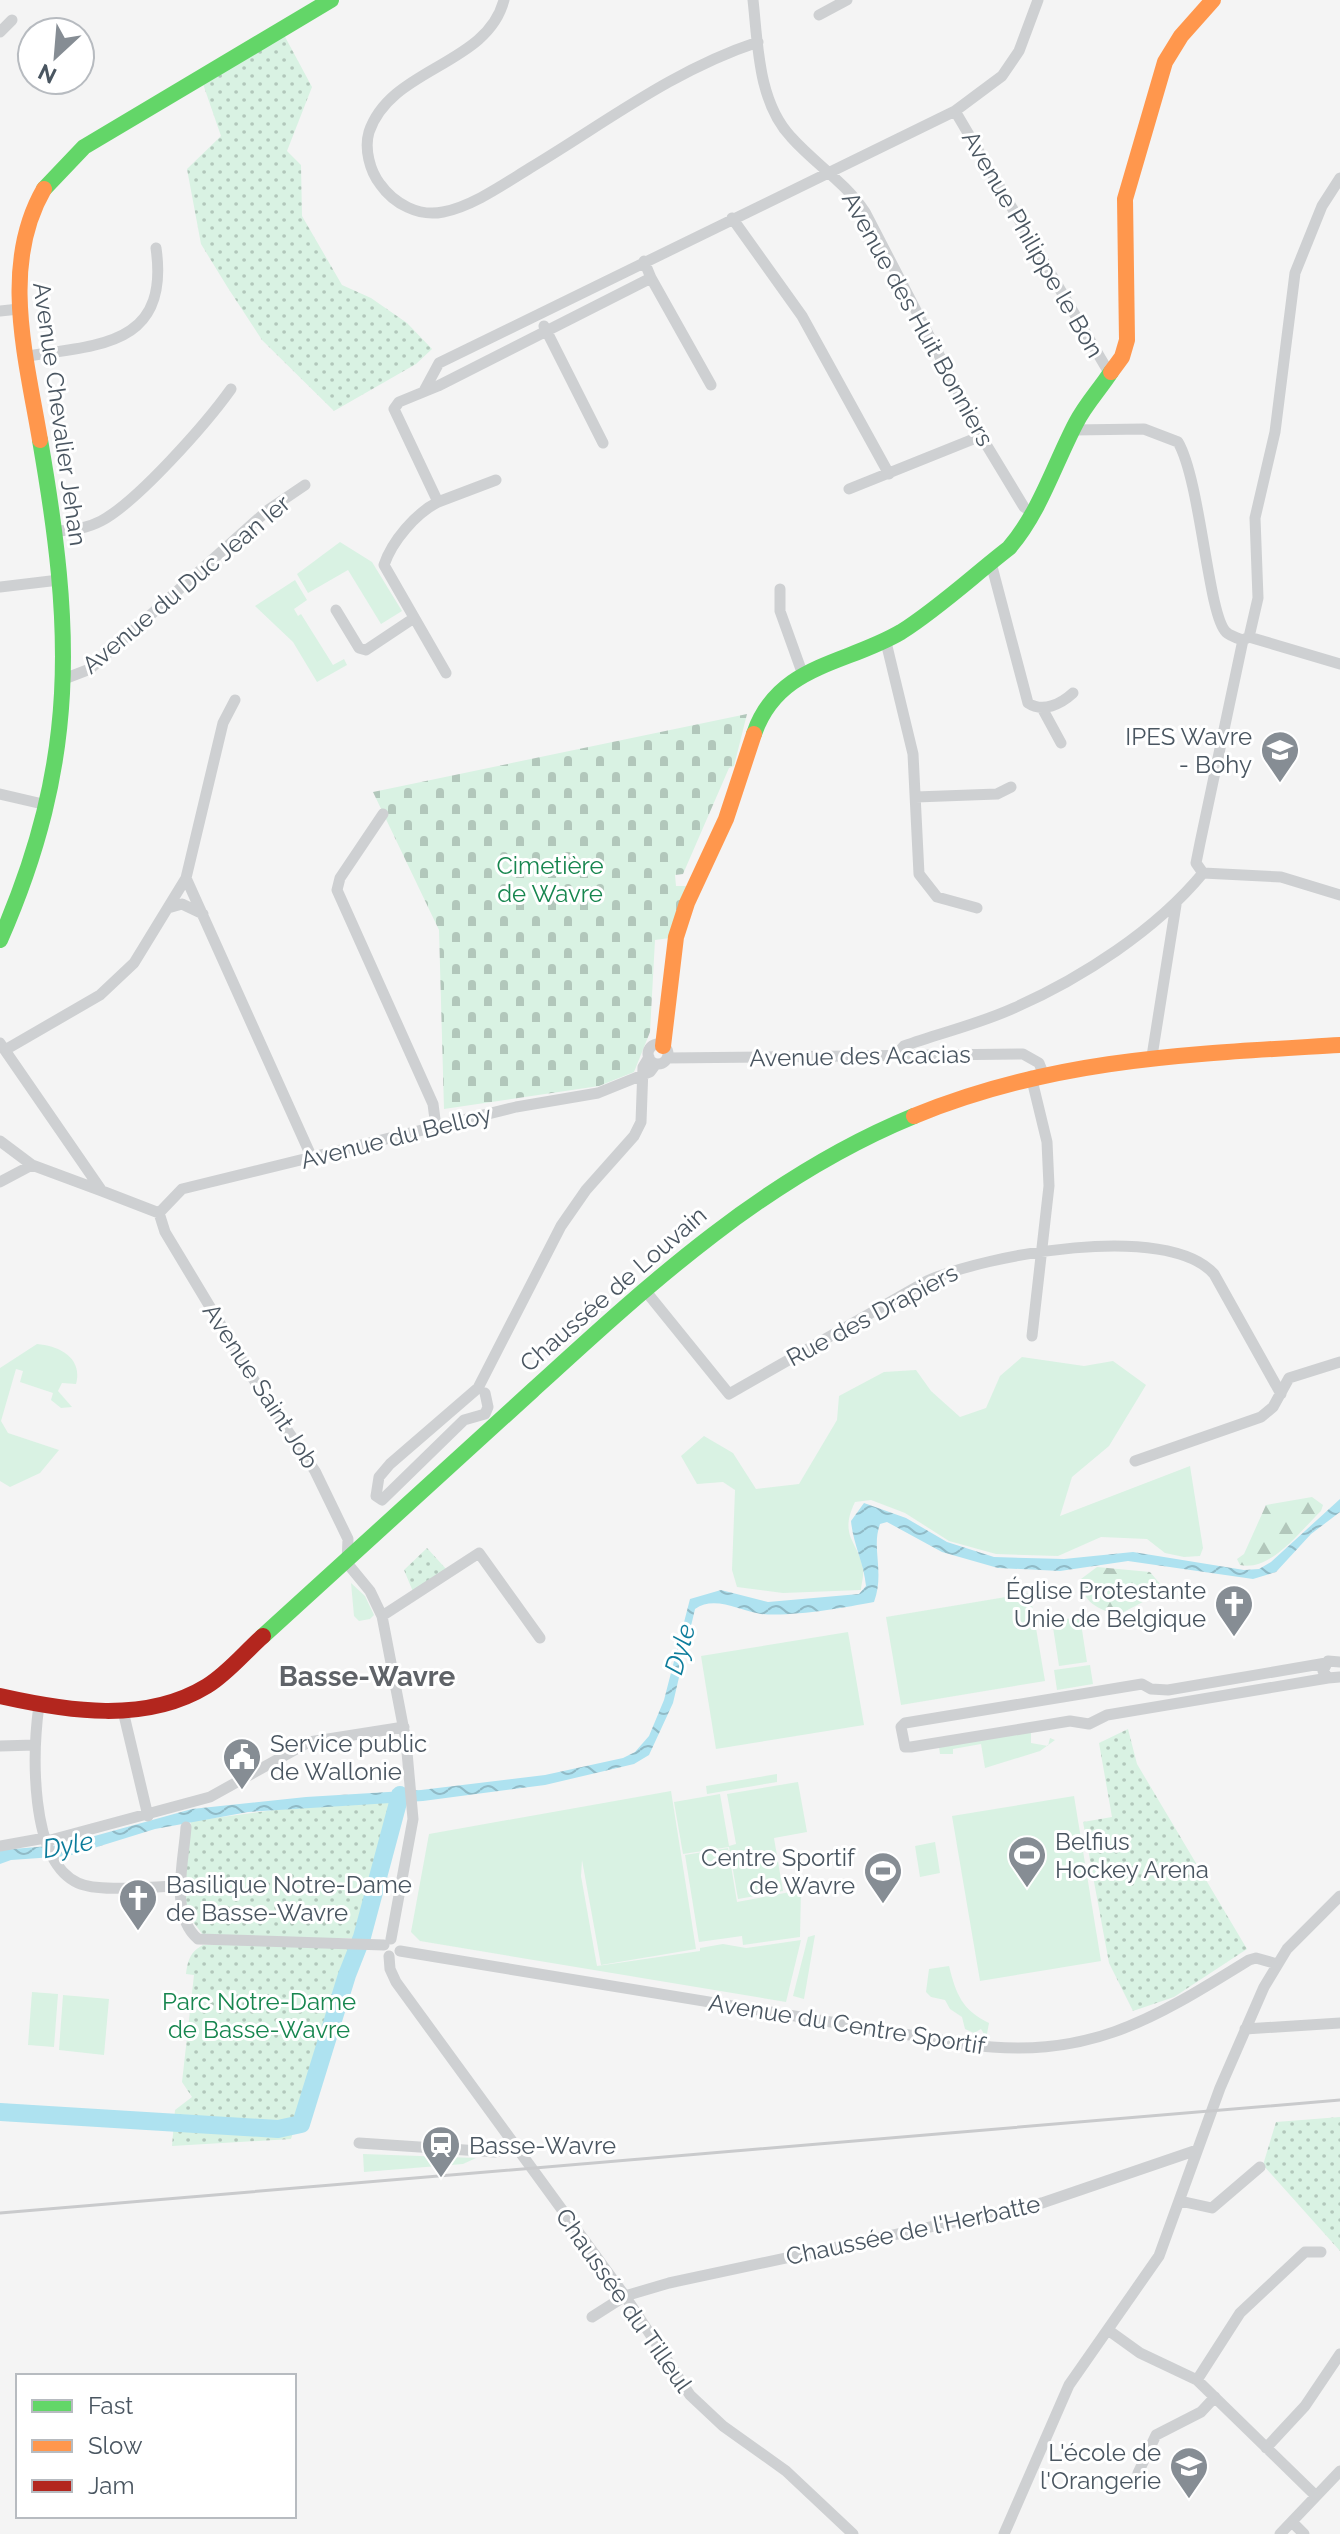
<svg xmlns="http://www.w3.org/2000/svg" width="1340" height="2534" font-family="Raleway,sans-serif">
  <defs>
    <pattern id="forest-firs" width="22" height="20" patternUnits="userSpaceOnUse" patternTransform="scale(2)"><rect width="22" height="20" fill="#d9f2e3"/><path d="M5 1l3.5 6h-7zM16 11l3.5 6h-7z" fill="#b2c7bb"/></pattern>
    <pattern id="cemetery-stones" width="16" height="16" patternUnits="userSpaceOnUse" patternTransform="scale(2)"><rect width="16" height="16" fill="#d9f2e3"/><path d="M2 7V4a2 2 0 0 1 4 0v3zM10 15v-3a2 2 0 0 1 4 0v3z" fill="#b2c7bb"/></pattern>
    <pattern id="park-dots" width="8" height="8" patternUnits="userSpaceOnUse" patternTransform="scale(2)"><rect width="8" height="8" fill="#d9f2e3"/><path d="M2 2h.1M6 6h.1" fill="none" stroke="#b2c7bb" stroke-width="1.8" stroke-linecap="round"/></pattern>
    <pattern id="water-waves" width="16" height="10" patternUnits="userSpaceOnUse" patternTransform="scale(2)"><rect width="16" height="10" fill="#aee2f0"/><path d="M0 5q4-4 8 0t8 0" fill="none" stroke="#90bac6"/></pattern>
  </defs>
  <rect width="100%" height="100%" fill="#f4f4f4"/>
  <path fill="#d9f2e3" d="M 340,542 L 372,562 L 402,611 L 381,624 L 348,570 L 308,593 L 297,574 Z
    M 295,580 L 307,600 L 294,609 L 298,616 L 301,614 L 333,665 L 344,659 L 347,665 L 317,682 L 293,642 L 255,606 Z
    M 37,1344 C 60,1346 83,1358 76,1384 L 62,1383 L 58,1391 L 72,1407 L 61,1408 L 51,1400 L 53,1393 L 20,1382 L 23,1371 L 16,1369 L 1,1421 L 8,1433 L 59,1450 L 40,1473 L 10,1487 L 0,1481 L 0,1368 Z
    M 1022,1357 L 1084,1366 L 1113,1361 L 1146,1385 L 1109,1446 L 1072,1477 L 1060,1516 L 1190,1466 L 1203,1548 L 1200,1556 L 1184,1557 L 1165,1553 L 1147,1539 L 1101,1537 L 1058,1556 L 996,1554 L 949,1541 L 905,1513 L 871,1500 L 855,1502 C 838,1537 859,1541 863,1570 C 864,1576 861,1585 861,1590 L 783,1593 L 737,1587 L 732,1570 L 735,1490 L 723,1482 L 697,1484 L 681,1456 L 704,1436 L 733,1453 L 756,1489 L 799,1484 L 837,1420 L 839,1396 L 884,1372 L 916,1370 L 931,1391 L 960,1417 L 986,1408 L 1000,1376 Z
    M 351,1583 L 365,1596 L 374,1615 L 370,1619 L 359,1621 L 354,1616 Z
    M 1030,1593 L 1045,1681 L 901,1705 L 886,1617 Z
    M 1080,1617 L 1087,1662 L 1059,1666 L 1052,1621 Z
    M 848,1632 L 864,1725 L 716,1749 L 701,1656 Z
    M 1090,1665 L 1093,1684 L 1057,1690 L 1054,1670 Z
    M 1031,1732 L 1031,1743 L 1048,1746 L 1050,1738 L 1055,1740 L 1040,1751 L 985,1768 L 981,1744 L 953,1749 L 953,1754 L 940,1754 L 939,1747 Z
    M 777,1774 L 777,1782 L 707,1794 L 706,1786 Z
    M 798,1782 L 807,1832 L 774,1838 L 783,1891 L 738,1899 L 729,1847 L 683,1854 L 674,1802 L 720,1794 L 729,1846 L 736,1844 L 727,1794 Z
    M 671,1791 L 696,1949 L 601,1965 L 582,1860 L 581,1876 L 597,1966 L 700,1951 L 700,1948 L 723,1944 L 746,1948 L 801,1940 L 786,2002 L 420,1941 L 411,1932 L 429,1834 Z
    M 1074,1796 L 1101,1961 L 980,1981 L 952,1816 Z
    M 935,1842 L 940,1873 L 920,1877 L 915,1846 Z
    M 728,1848 L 737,1902 L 801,1890 L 800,1937 L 743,1945 L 742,1936 L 699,1942 L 685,1855 Z
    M 815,1935 L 804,1999 L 793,1996 L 808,1937 Z
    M 949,1966 C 956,1994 962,2010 989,2023 L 986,2039 L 980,2038 L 984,2034 L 981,2029 L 974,2033 L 965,2029 L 962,2017 L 950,2009 L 945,2000 L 931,1997 L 926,1992 L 929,1969 Z
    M 32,1992 L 58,1994 L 54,2047 L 28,2045 Z
    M 63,1995 L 109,1999 L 104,2055 L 59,2050 Z
    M 363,2154 L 476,2158 L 463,2164 L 364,2172 Z"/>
  <path fill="url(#forest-firs)" d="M 1312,1497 L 1323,1505 L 1321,1511 C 1301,1530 1271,1572 1240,1565 L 1237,1559 L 1244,1554 L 1266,1505 Z
    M 1097,1567 L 1150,1572 L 1161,1585 L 1160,1593 L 1118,1615 C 1098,1609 1082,1603 1081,1579 Z"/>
  <path fill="url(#cemetery-stones)" d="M 747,714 L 734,766 L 729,768 L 683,874 L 675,875 L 676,886 L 688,886 L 670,938 L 655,940 L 650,1032 L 634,1072 L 599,1086 L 444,1109 L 439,930 L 373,792 Z"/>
  <path fill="url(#park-dots)" d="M 283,33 L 312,87 L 287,151 L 301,165 L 302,216 L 342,285 L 371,298 L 407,323 L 432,349 L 416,364 L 334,411 L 262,340 L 228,288 L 201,244 L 187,169 L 221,136 L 202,81 Z
    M 427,1548 L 447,1570 L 414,1594 L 404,1570 Z
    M 1128,1729 L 1137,1764 L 1247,1949 L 1174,1997 L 1133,2011 L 1109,1963 L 1083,1822 L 1112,1817 L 1099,1743 Z
    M 396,1802 L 357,1938 L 206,1939 L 185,1911 L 184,1888 L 191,1821 L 305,1806 Z
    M 203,1945 L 355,1945 L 333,2003 L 291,2139 L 172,2146 L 175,2110 L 192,2097 L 182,2082 L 194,1975 L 186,1974 C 188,1960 190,1952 203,1945 Z
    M 1340,2117 L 1340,2251 L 1263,2165 L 1276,2122 Z"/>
  <path fill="url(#water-waves)" d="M 1340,1499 L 1340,1512 L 1311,1534 L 1276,1572 L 1253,1579 L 1128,1561 L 1060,1571 L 998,1568 L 942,1552 L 887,1522 L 880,1524 C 871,1548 885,1572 874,1602 C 842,1608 792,1617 761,1614 C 739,1611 715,1595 695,1609 L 673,1703 L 649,1755 L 634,1764 L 545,1785 L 423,1801 L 248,1812 L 155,1829 L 68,1856 L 11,1860 L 0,1864 L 0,1850 L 62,1845 L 192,1809 L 306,1797 L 421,1790 L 545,1775 L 623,1758 L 635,1752 L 649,1736 L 664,1700 L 690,1599 L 721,1590 L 768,1602 L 859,1594 L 866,1586 C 864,1563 853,1544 851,1521 L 864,1503 L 906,1518 L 947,1542 L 994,1557 L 1064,1559 L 1133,1552 L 1244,1570 L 1259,1569 L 1271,1562 Z"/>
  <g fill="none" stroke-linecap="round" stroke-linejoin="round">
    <path stroke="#aee2f0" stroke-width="18" d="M 0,2112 L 278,2129 L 301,2124 L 347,1975 L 362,1937 L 400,1795"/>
    <path stroke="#ced0d2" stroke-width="11" d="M 504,0 C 487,66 391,67 369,132 C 364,149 370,171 380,184 C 394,204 419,217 443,212 C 473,206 504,184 530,168 C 605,123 673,70 758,42
      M 753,0 C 758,45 758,102 791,137 C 815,164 844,181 865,212 L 981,436 L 1024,507 L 1033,513
      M 819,15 L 847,0
      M 0,32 L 12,20
      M 955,111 L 1111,376
      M 732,218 L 802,316 L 889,474
      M 651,278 L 711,385
      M 0,311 L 19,309
      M 544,326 L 603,443
      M 28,356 C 100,345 170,345 156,248
      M 425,389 L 439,363 L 955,111 L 1002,76 L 1019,51 L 1038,0
      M 1073,430 L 1144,429 L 1178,442 C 1201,482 1208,615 1226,632 C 1230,636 1237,638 1243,640
      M 849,489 L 981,436
      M 438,502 L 496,480
      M 53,531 C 69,531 86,529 101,521 C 137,502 206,424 231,389
      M 991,563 L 1028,703 C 1043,713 1061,704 1073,693
      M 0,587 L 59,580
      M 780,589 L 780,611 L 803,675
      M 336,610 L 359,648 L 366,650 L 414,618
      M 1249,637 L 1340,664
      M 885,638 L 913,754 L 919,874 L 937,897 L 977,908
      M 446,673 L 384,565 C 392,541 416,513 438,502 L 394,409 L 399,402 L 438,386 L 651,278 L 644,261
      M 64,679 L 90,669 L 268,510 L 305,485
      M 1042,708 L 1061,743
      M 0,794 L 47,805
      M 916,797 L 997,794 L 1011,787
      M 383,814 L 340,878 L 337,890 L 433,1104 L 436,1127
      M 1203,873 L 1196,863 L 1200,843 L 1243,640 L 1249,637 L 1258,598 L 1255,518 L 1275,432 L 1295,273 L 1322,206 L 1340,178
      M 1203,873 L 1281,877 L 1340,895
      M 186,878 L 312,1158
      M 168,908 L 182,904 L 203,914
      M 0,1043 L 102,1191 L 159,1213
      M648 1054a10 10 0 1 1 20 0a10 10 0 1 1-20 0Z
      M 5,1050 L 100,995 L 134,963 L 186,878 L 223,723 L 235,700
      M 896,1055 L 904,1046 C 940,1033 979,1024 1014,1008 C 1082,978 1156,930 1203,873
      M 1152,1056 L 1176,905
      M 667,1058 L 1023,1054 L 1039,1063 L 1043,1073
      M 1031,1076 L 1047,1142 L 1049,1186 L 1032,1336
      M 0,1141 L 32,1165 L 102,1191
      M 0,1182 L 32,1165
      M 159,1213 L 165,1232 L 260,1390 L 315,1471 L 348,1539 L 347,1563 L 370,1591 L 382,1616 L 406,1741 L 413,1819 L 391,1939
      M 159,1213 L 182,1189 L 516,1107 L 598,1093 L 650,1072 L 656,1064
      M 644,1289 L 729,1394 L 927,1281 C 985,1255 1167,1221 1214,1274 L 1281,1394
      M 485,1393 L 488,1407 L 485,1414 L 464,1420 L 382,1500 L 376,1496 L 379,1477 L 390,1464 L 478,1388 L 561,1226 L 586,1190 L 634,1136 L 641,1122 L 643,1067 L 649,1057
      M 1135,1461 L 1261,1417 L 1273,1407 L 1289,1378 L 1340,1362
      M 382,1616 L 479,1553 L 540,1638
      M 1340,1662 L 1328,1661 L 1323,1671 L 1328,1678 L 1340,1677
      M 1326,1663 L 1168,1690 L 1151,1689 L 1142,1684 L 905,1723 L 901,1727 L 905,1747 L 911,1747 L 1070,1721 L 1089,1724 L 1107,1715 L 1328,1678
      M 39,1705 C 33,1749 28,1860 78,1883 C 100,1893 156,1886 182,1886
      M 123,1711 L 148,1816
      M 0,1746 L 35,1745
      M 186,1827 C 184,1860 169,1915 198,1939 L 384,1945
      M 47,1841 L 210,1797 L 309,1742 L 404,1727
      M 0,1846 L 45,1838
      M 400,1951 L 964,2044 C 1086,2061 1149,2022 1249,1960 L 1256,1958 L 1277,1964
      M 389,1956 L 390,1969 L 396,1982 L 625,2296 L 690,2395 L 723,2426 L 786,2471 L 853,2534
      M 1245,2029 L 1340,2023
      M 359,2143 L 495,2152 L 515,2147
      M 1180,2201 L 1212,2208 L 1260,2167
      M 592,2317 L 625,2296 L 669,2283 L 1042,2203 L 1197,2150
      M 1108,2330 L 1140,2353 L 1197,2380 L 1316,2496
      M 1197,2380 L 1240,2313 L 1305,2252 L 1321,2252
      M 1266,2448 L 1305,2406 L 1340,2354
      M 1138,2473 L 1156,2435 L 1201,2412 L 1215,2397
      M 1292,2522 L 1304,2534
      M 1004,2534 L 1069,2385 L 1159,2256 L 1220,2088 L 1264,1987 L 1287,1949 L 1340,1896
      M 1280,2534 L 1340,2471"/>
    <path stroke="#63d668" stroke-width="16" d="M 44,189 L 84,147 L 331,0
      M 754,734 C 778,664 845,665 901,632 C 939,608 974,575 1009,548 C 1040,512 1054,465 1076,423 C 1085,405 1100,389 1111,372
      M 0,940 C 79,760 73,629 40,440
      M 263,1636 C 352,1554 442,1473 532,1391 C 649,1284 765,1177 914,1116"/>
    <path stroke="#ff974d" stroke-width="16" d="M 1111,372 L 1122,357 L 1127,340 L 1125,199 L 1165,62 L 1181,36 L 1213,0
      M 40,440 C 26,357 0,265 44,189
      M 663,1046 L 676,937 L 687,903 L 726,819 L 754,734
      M 914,1116 C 1055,1058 1190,1054 1340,1045"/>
    <path stroke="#b3261e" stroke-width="16" d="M 0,1696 C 67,1711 145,1724 207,1686 C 227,1674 245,1652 263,1636"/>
    <path stroke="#c9cacc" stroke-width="3" d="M 0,2213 L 1340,2100"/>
  </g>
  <defs>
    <symbol id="school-pin" viewBox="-11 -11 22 30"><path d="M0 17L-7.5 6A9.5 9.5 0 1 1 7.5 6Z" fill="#868d94" stroke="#fff"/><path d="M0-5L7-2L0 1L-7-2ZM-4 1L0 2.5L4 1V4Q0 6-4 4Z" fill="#fff"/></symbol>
    <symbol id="church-pin" viewBox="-11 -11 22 30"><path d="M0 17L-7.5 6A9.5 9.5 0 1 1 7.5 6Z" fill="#868d94" stroke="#fff"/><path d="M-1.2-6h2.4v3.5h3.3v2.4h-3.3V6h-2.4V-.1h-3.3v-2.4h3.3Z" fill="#fff"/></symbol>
    <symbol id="civic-pin" viewBox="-11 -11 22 30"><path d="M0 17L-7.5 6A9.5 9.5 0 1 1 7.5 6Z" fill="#868d94" stroke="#fff"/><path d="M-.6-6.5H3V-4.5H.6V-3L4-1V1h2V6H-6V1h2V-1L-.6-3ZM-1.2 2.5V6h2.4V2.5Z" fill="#fff"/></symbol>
    <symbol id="stadium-pin" viewBox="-11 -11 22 30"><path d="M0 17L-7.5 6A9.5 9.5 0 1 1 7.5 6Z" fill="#868d94" stroke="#fff"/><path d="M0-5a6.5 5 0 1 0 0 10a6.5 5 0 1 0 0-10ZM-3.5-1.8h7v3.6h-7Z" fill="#fff"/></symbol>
    <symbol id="station-pin" viewBox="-11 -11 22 30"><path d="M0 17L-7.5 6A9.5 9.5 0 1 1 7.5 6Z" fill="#868d94" stroke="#fff"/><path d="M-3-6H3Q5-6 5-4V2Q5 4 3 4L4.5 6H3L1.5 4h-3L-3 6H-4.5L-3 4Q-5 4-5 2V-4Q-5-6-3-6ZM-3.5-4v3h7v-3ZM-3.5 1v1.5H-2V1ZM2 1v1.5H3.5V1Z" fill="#fff"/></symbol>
  </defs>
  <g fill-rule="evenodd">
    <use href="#school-pin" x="1258" y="728" width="44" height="60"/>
    <use href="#church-pin" x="1212" y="1582" width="44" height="60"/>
    <use href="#civic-pin" x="220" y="1735" width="44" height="60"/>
    <use href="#stadium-pin" x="1005" y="1833" width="44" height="60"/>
    <use href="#stadium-pin" x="861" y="1849" width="44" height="60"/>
    <use href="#church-pin" x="116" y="1876" width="44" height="60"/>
    <use href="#station-pin" x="419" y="2123" width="44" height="60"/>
    <use href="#school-pin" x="1167" y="2444" width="44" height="60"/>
  </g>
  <g text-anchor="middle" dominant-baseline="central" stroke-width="6" stroke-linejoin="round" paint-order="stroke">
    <g font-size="24" fill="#4a5661" stroke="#fff">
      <text transform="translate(1033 244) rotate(60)">Avenue Philippe le Bon</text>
      <text transform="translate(918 319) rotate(61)">Avenue des Huit Bonniers</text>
      <text transform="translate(60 414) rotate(82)">Avenue Chevalier Jehan</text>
      <text transform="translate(186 584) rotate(-40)">Avenue du Duc Jean Ier</text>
      <text transform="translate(860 1056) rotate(-1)">Avenue des Acacias</text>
      <text transform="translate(396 1137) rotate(-14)">Avenue du Belloy</text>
      <text transform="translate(613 1289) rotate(-41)">Chaussée de Louvain</text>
      <text transform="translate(872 1315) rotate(-28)">Rue des Drapiers</text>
      <text transform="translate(261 1386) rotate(57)">Avenue Saint Job</text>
      <text transform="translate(847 2024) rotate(9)">Avenue du Centre Sportif</text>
      <text transform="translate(913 2230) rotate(-12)">Chaussée de l'Herbatte</text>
      <text transform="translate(624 2300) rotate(55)">Chaussée du Tilleul</text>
    </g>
    <g font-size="24" fill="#4a5661" stroke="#fff" text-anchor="end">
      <text x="1252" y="736">IPES Wavre<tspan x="1252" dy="28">- Bohy</tspan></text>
      <text x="1206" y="1590">Église Protestante<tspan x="1206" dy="28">Unie de Belgique</tspan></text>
      <text x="270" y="1743" text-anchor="start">Service public<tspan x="270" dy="28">de Wallonie</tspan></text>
      <text x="1055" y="1841" text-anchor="start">Belfius<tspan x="1055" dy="28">Hockey Arena</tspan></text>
      <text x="855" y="1857">Centre Sportif<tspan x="855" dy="28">de Wavre</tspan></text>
      <text x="166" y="1884" text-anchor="start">Basilique Notre-Dame<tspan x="166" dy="28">de Basse-Wavre</tspan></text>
      <text x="469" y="2145" text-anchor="start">Basse-Wavre</text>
      <text x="1161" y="2452">L'école de<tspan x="1161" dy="28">l'Orangerie</tspan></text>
    </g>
    <g font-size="24" fill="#17864f" stroke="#fff">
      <text x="550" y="865">Cimetière<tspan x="550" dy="28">de Wavre</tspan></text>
      <text x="259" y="2001">Parc Notre-Dame<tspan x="259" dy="28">de Basse-Wavre</tspan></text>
    </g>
    <g font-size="26" font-style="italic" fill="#0c7c9b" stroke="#fff">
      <text transform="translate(680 1649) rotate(-74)">Dyle</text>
      <text transform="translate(68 1845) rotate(-10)">Dyle</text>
    </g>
    <g font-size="28" font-weight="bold" fill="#5f6368" stroke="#fff">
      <text x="367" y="1676">Basse-Wavre</text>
    </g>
  </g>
  <rect x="16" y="2374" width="280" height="144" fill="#ffffff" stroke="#b7bbc0" stroke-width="2"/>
  <rect x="32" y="2400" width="40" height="12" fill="#63d668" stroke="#b7bbc0" stroke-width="2"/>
  <text x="88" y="2414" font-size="24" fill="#4a5661">Fast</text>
  <rect x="32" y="2440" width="40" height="12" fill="#ff974d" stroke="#b7bbc0" stroke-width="2"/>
  <text x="88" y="2454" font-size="24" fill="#4a5661">Slow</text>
  <rect x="32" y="2480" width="40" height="12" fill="#b3261e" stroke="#b7bbc0" stroke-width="2"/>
  <text x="88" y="2494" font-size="24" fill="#4a5661">Jam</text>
  <g transform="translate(56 56) rotate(206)"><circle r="38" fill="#ffffff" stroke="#b7bbc0" stroke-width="2"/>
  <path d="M0-6L14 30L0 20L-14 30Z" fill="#868d94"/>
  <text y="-12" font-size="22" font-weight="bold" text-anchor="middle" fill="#4a5661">N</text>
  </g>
</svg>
